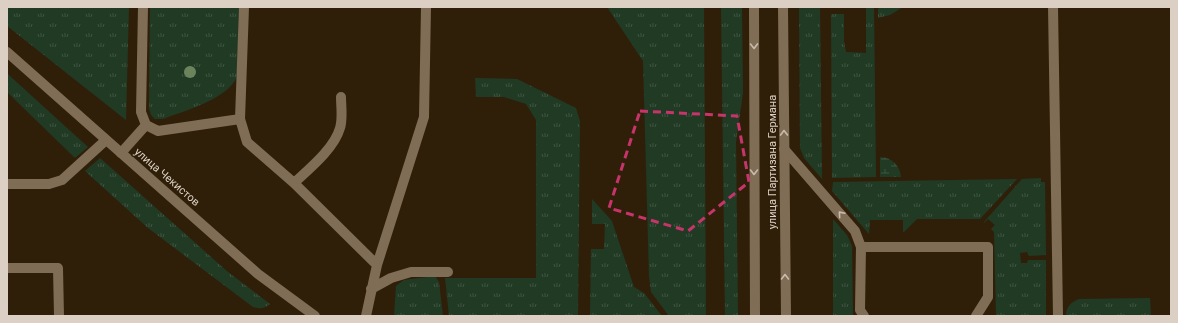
<svg xmlns="http://www.w3.org/2000/svg" width="1178" height="323" font-family="Roboto,sans-serif">
  <defs>
    <pattern id="grass-tufts" width="24" height="20" patternUnits="userSpaceOnUse"><rect width="24" height="20" fill="#203a24"/><path d="M3 7l-1-3M5 7V3M7 7l1-3M15 17l-1-3M17 17v-4M19 17l1-3" fill="none" stroke="#405542"/></pattern>
    <pattern id="wetland-marsh" width="20" height="14" patternUnits="userSpaceOnUse"><rect width="20" height="14" fill="#203a24"/><path d="M1 5h8M5 5V1M11 12h8M15 12V8" fill="none" stroke="#405542"/></pattern>
  </defs>
  <rect width="100%" height="100%" fill="#2f1f09"/>
  <path fill="url(#grass-tufts)" d="M 7,7 L 129,7 L 126,120 L 7,26 Z
    M 150,7 L 239,7 L 237,77 C 226,100 186,110 163,119 L 155,119 L 151,115 L 149,108 Z
    M 607,7 L 704,7 L 706,316 L 669,316 L 651,292 L 649,276 L 643,61 Z
    M 721,7 L 742,7 L 743,93 L 736,142 L 738,316 L 725,316 Z
    M 800,7 L 820,7 L 822,179 L 804,158 L 800,148 L 799,8 Z
    M 880,7 L 903,7 L 890,15 L 878,18 L 878,9 Z
    M 866,8 L 874,8 L 876,177 L 832,178 L 831,14 L 844,14 L 844,41 L 846,52 L 866,53 Z
    M 7,73 L 11,77 L 88,147 L 75,158 L 7,92 Z
    M 475,78 L 517,79 L 576,108 L 580,121 L 578,316 L 449,316 L 445,278 L 536,278 L 536,120 L 526,104 L 504,97 L 476,97 Z
    M 100,158 L 228,272 L 270,304 C 264,309 260,309 253,307 L 148,228 L 85,171 Z
    M 1041,178 L 1041,182 L 1045,182 L 1046,255 L 1029,256 L 1027,252 L 1020,253 L 1021,263 L 1027,263 L 1028,260 L 1046,260 L 1046,316 L 996,316 L 994,232 L 991,229 L 995,225 L 988,219 L 984,223 L 984,222 L 1022,179 Z
    M 1017,179 L 980,219 L 917,219 L 904,232 L 903,232 L 903,220 L 870,220 L 869,234 L 832,191 L 833,182 Z
    M 592,199 L 612,221 L 634,287 L 644,293 L 662,316 L 590,316 L 591,249 L 604,249 L 605,224 L 592,224 Z
    M 833,219 L 847,235 L 852,246 L 853,316 L 833,316 Z
    M 435,276 L 439,282 L 443,316 L 394,316 L 396,286 L 404,280 Z
    M 1150,298 L 1151,316 L 1066,316 C 1066,307 1071,302 1079,299 Z"/>
  <path fill="url(#wetland-marsh)" d="M 880,157 C 892,157 900,166 901,177 L 880,177 Z"/>
  <g fill="none" stroke-linecap="round" stroke-linejoin="round">
    <path stroke="#806d56" stroke-width="10" d="M 143,7 L 141,112 L 146,125 L 158,131 L 240,119
      M 244,7 L 240,119 L 247,142 L 294,183 L 377,265
      M 1053,7 L 1058,316
      M 784,149 L 855,231 L 861,247 L 860,310 L 864,316
      M 121,153 L 146,125
      M 294,183 C 309,169 334,149 340,128 C 343,119 341,107 341,97
      M 7,184 L 49,184 L 62,180 L 106,140
      M 861,247 L 988,247 L 988,297 L 976,316
      M 7,268 L 58,268 L 59,316
      M 371,289 L 391,278 L 411,272 L 448,272
      M 366,316 L 377,265 L 424,117 L 426,7"/>
    <path stroke="#806d56" stroke-width="10" d="M 7,52 L 258,274 L 315,316"/>
    <path stroke="#806d56" stroke-width="10" d="M 754,7 L 755,316
      M 783,7 L 786,316"/>
  </g>
  <circle fill="#6c845e" cx="190" cy="72" r="6"/>
  <defs><path id="oneway-chevron" d="M-2-3.5L2.5 0L-2 3.5" fill="none" stroke-width="1.6" stroke-linecap="round" stroke-linejoin="round"/></defs>
  <g stroke="#c9bcad">
    <use href="#oneway-chevron" transform="translate(754 46) rotate(89)"/>
    <use href="#oneway-chevron" transform="translate(784 133) rotate(-91)"/>
    <use href="#oneway-chevron" transform="translate(754 172) rotate(90)"/>
    <use href="#oneway-chevron" transform="translate(841 214) rotate(-131)"/>
    <use href="#oneway-chevron" transform="translate(785 277) rotate(-90)"/>
  </g>
  <path fill="none" stroke="#c6346b" stroke-width="3" stroke-dasharray="8 5" stroke-linejoin="round" d="M 640,111 L 737,116 L 749,182 L 688,231 L 609,208 Z"/>
  <g text-anchor="middle" dominant-baseline="central" stroke-width="3" stroke-linejoin="round" paint-order="stroke">
    <g font-size="11" fill="#dbd0c3" stroke="#2f1f09">
      <text transform="translate(772 162) rotate(-90)">улица Партизана Германа</text>
      <text transform="translate(167 177) rotate(41)">улица Чекистов</text>
    </g>
  </g>
  <rect width="1178" height="323" fill="none" stroke="#dbd0c3" stroke-width="16"/>
</svg>
